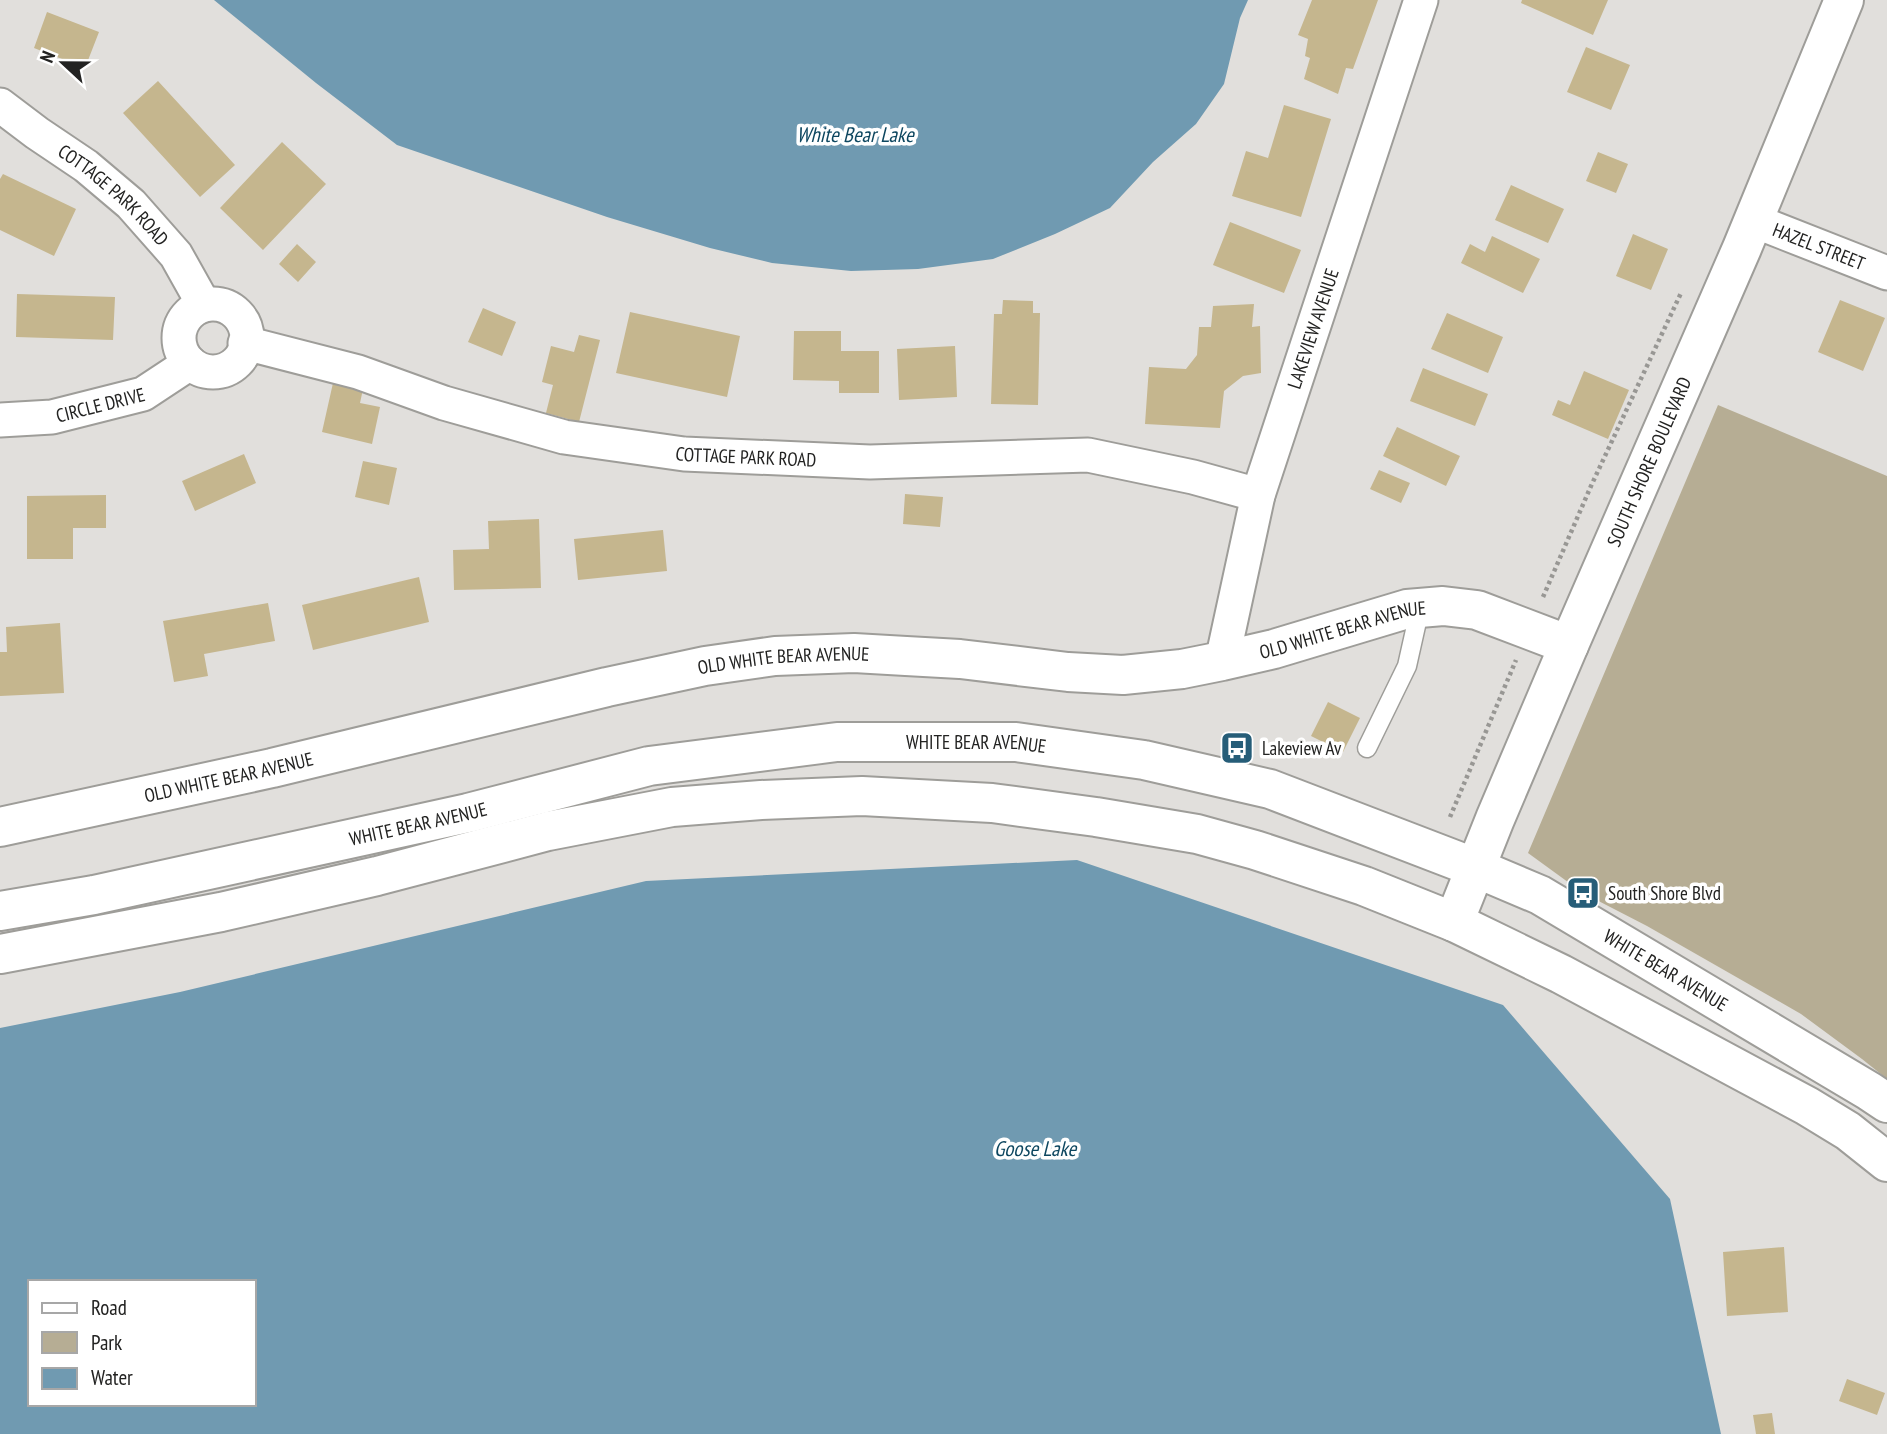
<svg xmlns="http://www.w3.org/2000/svg" width="1887" height="1434" font-family="'PT Sans Narrow',sans-serif">
  <rect width="100%" height="100%" fill="#e1dfdc"/>
  <path fill="#b6ad94" d="M 1718,405 L 1887,476 L 1887,1079 L 1862,1059 L 1801,1014 L 1647,926 L 1583,893 L 1528,853 Z"/>
  <path fill="#709ab1" fill-rule="evenodd" d="M 214,0 L 1248,0 L 1240,18 L 1224,84 L 1196,124 L 1153,162 L 1110,208 L 1055,234 L 993,259 L 918,269 L 851,271 L 772,263 L 710,248 L 607,217 L 397,145 L 316,83 Z
    M 1077,860 L 1503,1005 L 1670,1199 L 1721,1434 L 0,1434 L 0,1028 L 180,992 L 646,881 ZM 30,1282 L 254,1282 L 254,1404 L 30,1404 Z"/>
  <path fill="#c5b68e" d="M 1312,0 L 1378,0 L 1353,69 L 1346,68 L 1338,94 L 1304,79 L 1310,58 L 1305,56 L 1308,39 L 1298,35 Z
    M 1522,0 L 1608,0 L 1593,35 L 1521,3 Z
    M 47,12 L 99,32 L 85,68 L 34,48 Z
    M 1586,47 L 1630,65 L 1611,110 L 1567,92 Z
    M 158,81 L 235,165 L 200,197 L 123,113 Z
    M 1284,105 L 1331,119 L 1301,217 L 1232,196 L 1246,151 L 1268,158 Z
    M 282,142 L 326,184 L 263,250 L 220,208 Z
    M 1598,152 L 1628,164 L 1616,193 L 1586,181 Z
    M 3,174 L 76,209 L 54,256 L 0,230 L 0,179 Z
    M 1511,185 L 1564,209 L 1548,243 L 1495,220 Z
    M 1230,222 L 1301,250 L 1284,293 L 1213,265 Z
    M 1633,234 L 1668,249 L 1651,290 L 1616,276 Z
    M 1492,236 L 1540,259 L 1523,293 L 1461,263 L 1470,244 L 1485,252 Z
    M 297,244 L 316,262 L 298,282 L 279,264 Z
    M 17,294 L 115,297 L 113,340 L 16,337 Z
    M 1003,300 L 1033,301 L 1033,313 L 1040,313 L 1038,405 L 991,404 L 994,314 L 1002,314 Z
    M 1840,300 L 1885,318 L 1863,371 L 1818,352 Z
    M 1254,304 L 1252,327 L 1260,326 L 1261,373 L 1243,376 L 1224,391 L 1220,428 L 1145,424 L 1149,367 L 1186,369 L 1197,355 L 1199,327 L 1211,327 L 1213,306 Z
    M 483,308 L 516,322 L 502,356 L 468,342 Z
    M 630,312 L 740,336 L 727,397 L 616,373 Z
    M 1447,313 L 1503,337 L 1488,373 L 1431,349 Z
    M 794,331 L 841,331 L 841,351 L 879,351 L 879,393 L 839,393 L 839,381 L 793,380 Z
    M 579,335 L 600,340 L 579,422 L 546,413 L 553,385 L 542,382 L 551,346 L 574,352 Z
    M 955,346 L 957,397 L 899,400 L 897,349 Z
    M 1423,368 L 1488,394 L 1475,426 L 1410,401 Z
    M 1584,371 L 1629,390 L 1608,439 L 1552,415 L 1558,400 L 1570,405 Z
    M 333,383 L 363,389 L 360,403 L 380,407 L 372,444 L 322,432 Z
    M 1397,427 L 1460,456 L 1446,486 L 1383,456 Z
    M 244,454 L 256,483 L 195,511 L 182,481 Z
    M 363,461 L 397,468 L 389,505 L 355,497 Z
    M 1379,470 L 1410,483 L 1401,503 L 1370,489 Z
    M 905,494 L 943,497 L 940,527 L 903,524 Z
    M 106,495 L 106,528 L 73,528 L 73,559 L 27,559 L 27,496 Z
    M 539,519 L 541,588 L 454,590 L 453,550 L 489,549 L 488,521 Z
    M 663,530 L 667,571 L 578,580 L 574,539 Z
    M 419,577 L 429,622 L 313,650 L 302,605 Z
    M 268,603 L 275,641 L 204,654 L 208,676 L 174,682 L 163,621 Z
    M 60,623 L 64,693 L 0,696 L 0,652 L 7,652 L 6,627 Z
    M 1328,702 L 1360,718 L 1343,752 L 1311,736 Z
    M 1784,1247 L 1788,1312 L 1727,1316 L 1723,1252 Z
    M 1847,1379 L 1885,1393 L 1877,1415 L 1839,1401 Z
    M 1772,1413 L 1775,1434 L 1756,1434 L 1753,1415 Z"/>
  <g fill="none" stroke-linecap="round" stroke-linejoin="round">
    <defs>
      <path id="lane" d="M 1367,748 L 1407,666 L 1420,608"/>
      <g id="street">
        <path id="s1" d="M 0,105 L 37,133 L 86,166 L 131,204 L 176,255 L 204,305"/>
        <path id="s2" d="M 1752,220 L 1887,273"/>
        <circle cx="213" cy="338" r="34"/>
        <path id="s3" d="M 245,343 L 358,372 L 444,403 L 564,437 L 684,454 L 870,462 L 1088,455 L 1193,477 L 1258,495"/>
        <path id="s4" d="M 0,420 L 52,417 L 143,394 L 190,363"/>
        <path id="s5" d="M 1222,661 L 1258,495 L 1421,0"/>
      </g>
      <g id="secondary">
        <path id="s6" d="M 0,827 L 272,768 L 607,687 L 705,666 L 775,656 L 854,653 L 906,656 L 960,659 L 1068,672 L 1123,675 L 1182,669 L 1222,661 L 1274,649 L 1407,609 L 1443,606 L 1477,610 L 1569,645"/>
        <path id="s7" d="M 0,911 L 94,895 L 468,813 L 649,766 L 837,742 L 1016,742 L 1144,760 L 1270,789 L 1476,868 L 1540,895 L 1869,1091 L 1887,1103"/>
        <path id="s8" d="M 1454,922 L 1495,819 L 1569,645 L 1742,248 L 1844,0"/>
        <path d="M 0,954 L 221,912 L 377,876 L 548,831 L 672,807 L 761,800 L 862,796 L 992,803 L 1096,817 L 1197,834 L 1255,850 L 1364,886 L 1454,922 L 1561,974 L 1807,1106 L 1848,1131 L 1887,1162"/>
      </g>
    </defs>
    <use href="#lane" stroke="#9e9d99" stroke-width="21"/>
    <use href="#street" stroke="#9e9d99" stroke-width="37"/>
    <use href="#secondary" stroke="#9e9d99" stroke-width="42"/>
    <path stroke="#989794" stroke-width="4.5" stroke-dasharray="3.5 3.5" stroke-linecap="butt" d="M 1543,597 L 1591,486 L 1681,293
      M 1450,817 L 1516,660"/>
    <use href="#lane" stroke="#fff" stroke-width="18"/>
    <use href="#street" stroke="#fff" stroke-width="33"/>
    <use href="#secondary" stroke="#fff" stroke-width="38"/>
  </g>
  <defs>
    <symbol id="bus-square" viewBox="-11 -11 22 22"><rect x="-9" y="-9" width="18" height="18" rx="4" fill="#265d78" stroke="#fff"/><path d="M-5-6H5V4H4V6H2V4H-2V6H-4V4H-5ZM-3.5-4V0h7V-4ZM-3.5 1.2v1.5H-2V1.2ZM2 1.2v1.5H3.5V1.2Z" fill="#fff"/></symbol>
  </defs>
  <g fill-rule="evenodd">
    <use href="#bus-square" x="1218" y="729" width="38" height="38"/>
    <use href="#bus-square" x="1564" y="874" width="38" height="38"/>
  </g>
  <g text-anchor="middle" dominant-baseline="central" stroke-width="7" stroke-linejoin="round" paint-order="stroke">
    <g font-size="19" fill="#232322" stroke="#fff">
      <text stroke="none"><textPath href="#s1" startOffset="145">COTTAGE PARK ROAD</textPath></text>
      <text stroke="none"><textPath href="#s2" startOffset="72">HAZEL STREET</textPath></text>
      <text stroke="none"><textPath href="#s5" startOffset="345">LAKEVIEW AVENUE</textPath></text>
      <text stroke="none"><textPath href="#s4" startOffset="102">CIRCLE DRIVE</textPath></text>
      <text stroke="none"><textPath href="#s3" startOffset="516">COTTAGE PARK ROAD</textPath></text>
      <text stroke="none"><textPath href="#s8" startOffset="500">SOUTH SHORE BOULEVARD</textPath></text>
      <text stroke="none"><textPath href="#s6" startOffset="1368">OLD WHITE BEAR AVENUE</textPath></text>
      <text stroke="none"><textPath href="#s6" startOffset="802">OLD WHITE BEAR AVENUE</textPath></text>
      <text stroke="none"><textPath href="#s7" startOffset="994">WHITE BEAR AVENUE</textPath></text>
      <text stroke="none"><textPath href="#s6" startOffset="234">OLD WHITE BEAR AVENUE</textPath></text>
      <text stroke="none"><textPath href="#s7" startOffset="427">WHITE BEAR AVENUE</textPath></text>
      <text stroke="none"><textPath href="#s7" startOffset="1729">WHITE BEAR AVENUE</textPath></text>
    </g>
    <g font-size="19" fill="#232322" stroke="#fff" text-anchor="start">
      <text x="1262" y="748">Lakeview Av</text>
      <text x="1608" y="893">South Shore Blvd</text>
    </g>
    <g font-size="21" font-style="italic" fill="#0e4760" stroke="#fff">
      <text x="855" y="134">White Bear Lake</text>
      <text x="1035" y="1148">Goose Lake</text>
    </g>
  </g>
  <rect x="28" y="1280" width="228" height="126" fill="#ffffff" stroke="#a7a7a7" stroke-width="2"/>
  <rect x="42" y="1303" width="35" height="10" fill="#ffffff" stroke="#a7a7a7" stroke-width="2"/>
  <text x="91" y="1315" font-size="21" fill="#232322">Road</text>
  <rect x="42" y="1332" width="35" height="21" fill="#b6ad94" stroke="#a7a7a7" stroke-width="2"/>
  <text x="91" y="1350" font-size="21" fill="#232322">Park</text>
  <rect x="42" y="1368" width="35" height="21" fill="#709ab1" stroke="#a7a7a7" stroke-width="2"/>
  <text x="91" y="1385" font-size="21" fill="#232322">Water</text>
  <g transform="translate(63 63) rotate(292)" stroke="#ffffff" stroke-width="5" paint-order="stroke">
  <path d="M0-5L12 26L0 18L-12 26Z" fill="#232322"/>
  <text y="-10" font-size="19" font-weight="bold" text-anchor="middle" fill="#232322">N</text>
  </g>
</svg>
